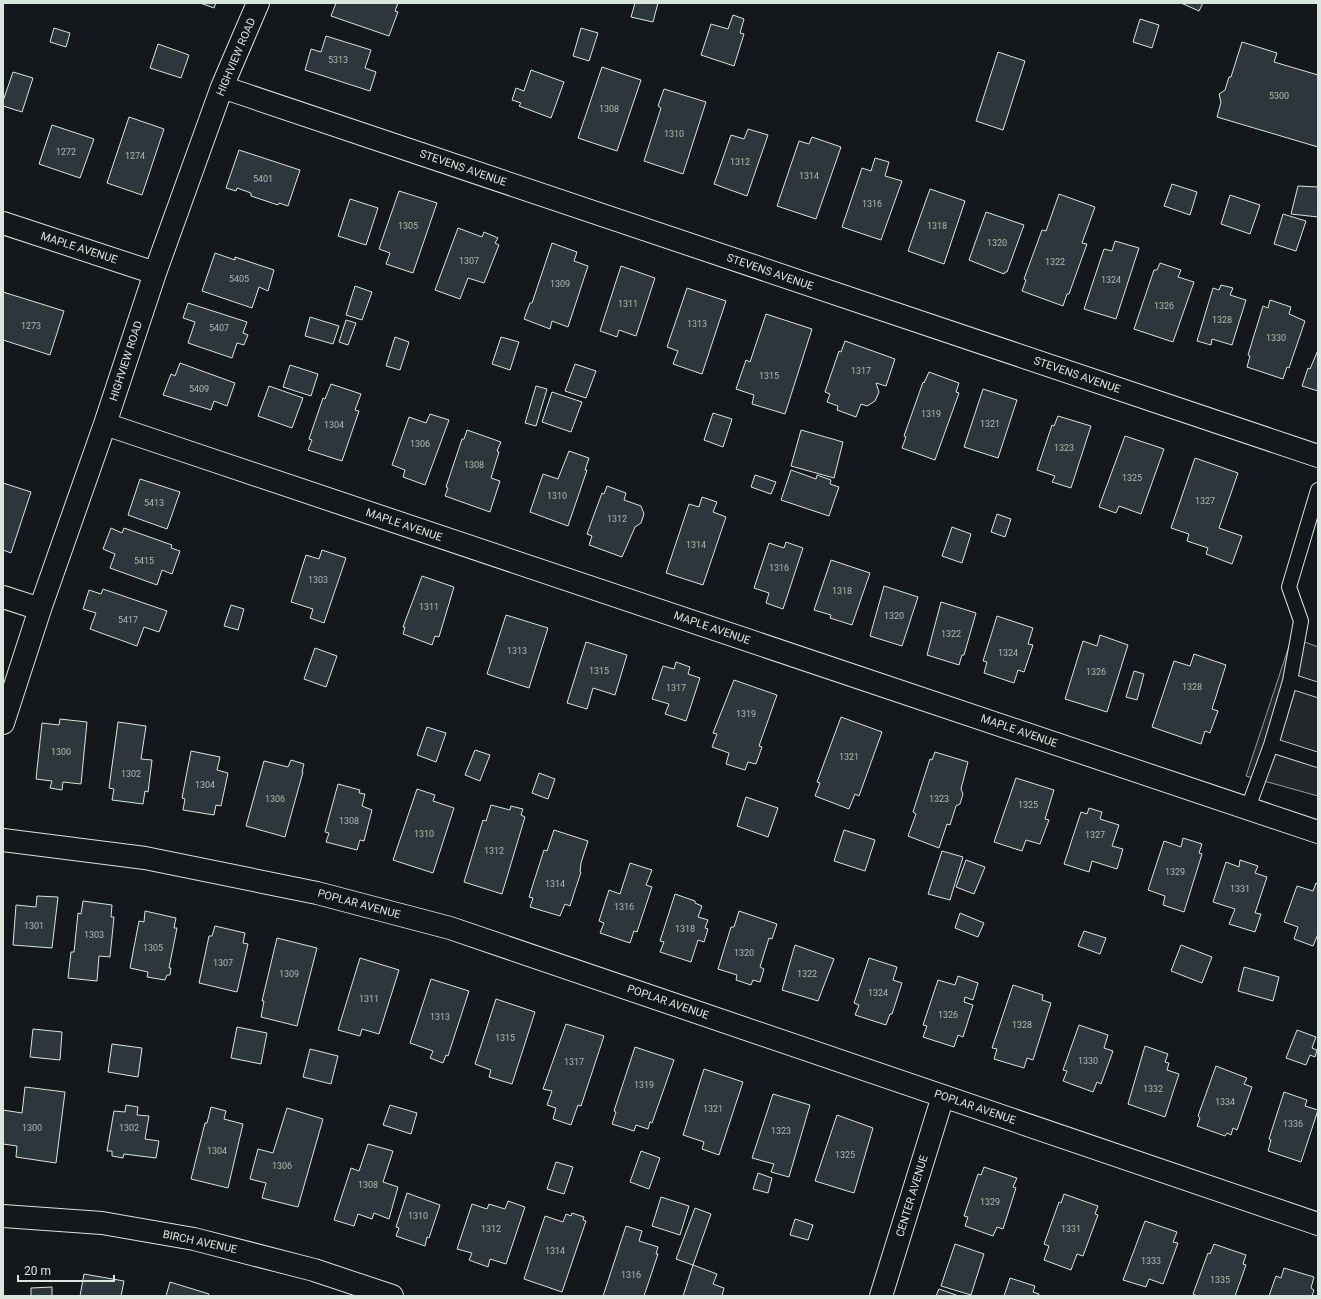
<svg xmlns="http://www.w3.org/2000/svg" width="1321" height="1299" font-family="Roboto,sans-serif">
  <rect width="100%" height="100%" fill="#14181c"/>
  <path fill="#24282b" stroke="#939e99" d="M 1292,637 L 1318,647 L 1318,796 L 1246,776 Z"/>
  <path fill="#2c363c" stroke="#d8e6dc" d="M 200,3 L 216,3 L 214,8 Z
    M 336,3 L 398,3 L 395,11 L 398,12 L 389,36 L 331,16 Z
    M 635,3 L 658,3 L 653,22 L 631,17 Z
    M 1181,3 L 1203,3 L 1199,11 Z
    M 733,15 L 744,19 L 740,33 L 744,34 L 734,66 L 701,55 L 711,24 L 728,29 Z
    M 1140,19 L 1159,25 L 1152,48 L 1133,42 Z
    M 54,28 L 70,33 L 66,47 L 50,42 Z
    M 581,28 L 598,33 L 589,61 L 573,56 Z
    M 326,36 L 371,50 L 365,68 L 376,72 L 370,91 L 305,70 L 311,49 L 321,52 Z
    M 1242,42 L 1277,53 L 1274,62 L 1318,75 L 1318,147 L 1217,117 L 1221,102 L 1219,94 L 1225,90 L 1229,77 L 1231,77 Z
    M 158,44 L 189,55 L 181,78 L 150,68 Z
    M 998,52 L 1025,61 L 1003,130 L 976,121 Z
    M 602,67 L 641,80 L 617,151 L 578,138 Z
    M 531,70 L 564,82 L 551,118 L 519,106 L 521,103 L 512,100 L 516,88 L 524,91 Z
    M 13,72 L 33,78 L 22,112 L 3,106 L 3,101 Z
    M 664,89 L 706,102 L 683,174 L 644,161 L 661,108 L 658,106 Z
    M 129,117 L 164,129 L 142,195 L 107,183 Z
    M 52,125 L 94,139 L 80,178 L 39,164 Z
    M 748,129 L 768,135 L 747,196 L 714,184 L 731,135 L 744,139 Z
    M 812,137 L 841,147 L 816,219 L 777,206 L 799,141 L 809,144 Z
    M 239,150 L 300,170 L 288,206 L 279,203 L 278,205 L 251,196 L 251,193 L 237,188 L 236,191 L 226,188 Z
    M 875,158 L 889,162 L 885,176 L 902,181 L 881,240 L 842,227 L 862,168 L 871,171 Z
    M 1172,184 L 1197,192 L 1190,215 L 1164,206 Z
    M 1298,186 L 1318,187 L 1318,217 L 1291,214 Z
    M 930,189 L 965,201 L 944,264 L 908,251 Z
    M 399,191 L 437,203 L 413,273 L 386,264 L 390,253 L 379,249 Z
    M 1059,194 L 1095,207 L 1082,243 L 1087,244 L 1069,294 L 1067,294 L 1063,306 L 1022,291 L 1026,280 L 1024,279 L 1042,230 L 1046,231 Z
    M 1230,195 L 1260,205 L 1250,234 L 1221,224 Z
    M 350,199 L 378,208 L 366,245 L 338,236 Z
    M 986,212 L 1024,225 L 1007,272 L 1005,272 L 1004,274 L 969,260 Z
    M 1283,214 L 1306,221 L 1296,251 L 1274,244 Z
    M 458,228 L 482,237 L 484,232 L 498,238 L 495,243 L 499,245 L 484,283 L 468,278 L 460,299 L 435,290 Z
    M 1115,241 L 1139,248 L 1116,319 L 1084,309 L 1104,249 L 1112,251 Z
    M 552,243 L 577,252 L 574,261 L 588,266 L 568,327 L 552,321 L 550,329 L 524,319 L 530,303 L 532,303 Z
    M 215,253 L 235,260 L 235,257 L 274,270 L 268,291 L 259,287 L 252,308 L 202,291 Z
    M 1160,263 L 1181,270 L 1178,277 L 1194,282 L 1173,342 L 1134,329 L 1154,270 L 1157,270 Z
    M 621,266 L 655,278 L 636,336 L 619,330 L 617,337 L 600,331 Z
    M 1221,285 L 1233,288 L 1230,295 L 1246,300 L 1232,345 L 1212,339 L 1211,345 L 1197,341 L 1213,288 L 1219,290 Z
    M 355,286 L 372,292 L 362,320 L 346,315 Z
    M 687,288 L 726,301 L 702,374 L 673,364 L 678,351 L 667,347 Z
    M 3,292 L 64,311 L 50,355 L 3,340 Z
    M 1270,300 L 1291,307 L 1289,314 L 1305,321 L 1289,368 L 1287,367 L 1283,379 L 1247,367 L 1250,356 L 1248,355 L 1263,306 L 1268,308 Z
    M 188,303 L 247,322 L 243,333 L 248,335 L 244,345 L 237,343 L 232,358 L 188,343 L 195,322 L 183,318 Z
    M 766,314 L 812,329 L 785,414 L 752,404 L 754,395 L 736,389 L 746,360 L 750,362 Z
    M 310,317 L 339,326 L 333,344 L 305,336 Z
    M 346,320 L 356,323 L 348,345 L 339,342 Z
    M 395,337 L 409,342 L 400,370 L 386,366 Z
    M 501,337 L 519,342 L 510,370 L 492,364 Z
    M 845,341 L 895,359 L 886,386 L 876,383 L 879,392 L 875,401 L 867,406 L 861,404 L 856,417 L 837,410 L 838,406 L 827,402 L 830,394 L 825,392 L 839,351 L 841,352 Z
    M 1318,350 L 1318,391 L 1302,386 L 1308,368 L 1310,369 Z
    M 180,363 L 235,383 L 227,406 L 214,401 L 211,410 L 163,395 L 171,374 L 175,376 Z
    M 575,364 L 596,371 L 586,398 L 565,391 Z
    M 290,365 L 318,374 L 311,396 L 283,387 Z
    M 929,372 L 959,383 L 956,392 L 959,393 L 935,460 L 902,448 L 906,437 L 904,436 L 923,382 L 924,383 Z
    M 331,384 L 361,394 L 355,410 L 359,411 L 342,461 L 308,450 L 312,440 L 309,439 L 323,398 L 325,399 Z
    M 269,386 L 303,398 L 292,428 L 258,416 Z
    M 536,386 L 547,389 L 536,426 L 525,423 Z
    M 983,389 L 1017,400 L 998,458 L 964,447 Z
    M 552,392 L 582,402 L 571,432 L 542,422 Z
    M 713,413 L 732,419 L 723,447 L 704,440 Z
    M 430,414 L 449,420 L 425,485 L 403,477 L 405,470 L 392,465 L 409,417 L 426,423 Z
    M 1058,416 L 1091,426 L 1071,488 L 1052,482 L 1055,476 L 1037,470 L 1052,425 L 1054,426 Z
    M 467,430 L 501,442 L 497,451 L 499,452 L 491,478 L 500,481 L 490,512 L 445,496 L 448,488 L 446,487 L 462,439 L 464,439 Z
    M 801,430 L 843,442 L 834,478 L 791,466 Z
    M 1125,436 L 1164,449 L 1141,514 L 1119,506 L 1116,513 L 1099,507 Z
    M 569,451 L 589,458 L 585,470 L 587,470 L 568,526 L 530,512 L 543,474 L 558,479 Z
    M 1195,458 L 1238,473 L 1219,528 L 1242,536 L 1232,564 L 1206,554 L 1208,548 L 1187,541 L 1189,534 L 1171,528 Z
    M 791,470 L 816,479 L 817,475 L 831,480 L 830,484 L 839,487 L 829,516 L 781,500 Z
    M 755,475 L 776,482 L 771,494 L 751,487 Z
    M 140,479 L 180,492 L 167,529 L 128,515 Z
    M 3,483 L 31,492 L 11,553 L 3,550 Z
    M 607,486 L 626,493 L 624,500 L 641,506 L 644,514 L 641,523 L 635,527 L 622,557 L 589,545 L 592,536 L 587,534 L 602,493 L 604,494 Z
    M 702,497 L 717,502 L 713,512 L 726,517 L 703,585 L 666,573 L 689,504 L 699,507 Z
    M 997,514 L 1011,519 L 1005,537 L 991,532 Z
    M 952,527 L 971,534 L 962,563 L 942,556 Z
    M 111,528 L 122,533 L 124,528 L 172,545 L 171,548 L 180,551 L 172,574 L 162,570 L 157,585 L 110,568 L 115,554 L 103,549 Z
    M 786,542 L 803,548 L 783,609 L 766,603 L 769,593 L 754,588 L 769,543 L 784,548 Z
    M 322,550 L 346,558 L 324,623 L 310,618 L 313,609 L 291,602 L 306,555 L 319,559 Z
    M 831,560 L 870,573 L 852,625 L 830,618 L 831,615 L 814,610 Z
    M 422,576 L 454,587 L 439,637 L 435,636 L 432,645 L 403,634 L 405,627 L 403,627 Z
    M 884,586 L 918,597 L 902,646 L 870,636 Z
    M 103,589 L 167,611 L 159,632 L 144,627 L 137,646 L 90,629 L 96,613 L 83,609 L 89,590 L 101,594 Z
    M 941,602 L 976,613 L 964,655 L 962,655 L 959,665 L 927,655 Z
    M 231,605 L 244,609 L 238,630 L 224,626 Z
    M 506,615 L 548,628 L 529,688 L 487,674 Z
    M 997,616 L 1033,628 L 1028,644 L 1033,645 L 1024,672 L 1018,670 L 1014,683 L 984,673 L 987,662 L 983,661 Z
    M 1100,635 L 1128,645 L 1107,712 L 1065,699 L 1083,641 L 1097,646 Z
    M 586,642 L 627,655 L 615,695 L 593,688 L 587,709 L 567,703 Z
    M 315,648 L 337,656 L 326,687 L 304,679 Z
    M 1194,654 L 1226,665 L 1212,709 L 1218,711 L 1210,733 L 1205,731 L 1201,744 L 1152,727 L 1174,661 L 1190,666 Z
    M 676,662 L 690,667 L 688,674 L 700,678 L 686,721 L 665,714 L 669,704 L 652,699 L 663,666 L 674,669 Z
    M 1134,671 L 1144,674 L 1137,700 L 1126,697 Z
    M 734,680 L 777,695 L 759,746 L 762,747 L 756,764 L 748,762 L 745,770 L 726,764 L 729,753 L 712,747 L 717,734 L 713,733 Z
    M 841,717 L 882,732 L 859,796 L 855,794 L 849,809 L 815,796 L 820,783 L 817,782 Z
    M 60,719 L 87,722 L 81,784 L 63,782 L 62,790 L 50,788 L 52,781 L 36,779 L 42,723 L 59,725 Z
    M 118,722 L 146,726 L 141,759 L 152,760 L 148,792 L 145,791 L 143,804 L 112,800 L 114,789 L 109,788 Z
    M 427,727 L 446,733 L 436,762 L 417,755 Z
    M 475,750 L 490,755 L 480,781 L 465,775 Z
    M 191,751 L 220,757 L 217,770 L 228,773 L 221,806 L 216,805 L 214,815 L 183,810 L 185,799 L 182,798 Z
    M 935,752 L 968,762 L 961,789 L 963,794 L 960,804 L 956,806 L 950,825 L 947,824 L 939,848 L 908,836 L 916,814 L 913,812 L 930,759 L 932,760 Z
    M 291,760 L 304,764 L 302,772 L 303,772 L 285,837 L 246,826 L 264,761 L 288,767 Z
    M 539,773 L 555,779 L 548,799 L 532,793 Z
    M 1016,778 L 1054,790 L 1045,819 L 1049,820 L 1040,844 L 1026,840 L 1022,851 L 994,842 Z
    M 338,784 L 360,790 L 359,793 L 365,794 L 362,806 L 372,810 L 364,841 L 360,840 L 357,850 L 326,842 L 329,833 L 325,832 Z
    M 417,789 L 435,795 L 433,801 L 454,808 L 433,873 L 393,860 Z
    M 746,797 L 778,808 L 768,837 L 737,826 Z
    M 491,805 L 510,810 L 511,806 L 523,809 L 521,815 L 525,817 L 502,894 L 464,882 L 483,820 L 486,821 Z
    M 1089,808 L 1102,812 L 1100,819 L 1119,825 L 1112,846 L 1123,849 L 1117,869 L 1092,861 L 1089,872 L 1064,864 L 1081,812 L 1087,814 Z
    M 554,830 L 588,841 L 581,863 L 580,872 L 581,872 L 570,906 L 565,904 L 560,916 L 530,907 L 533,898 L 529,897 L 544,850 L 547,851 Z
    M 844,830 L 875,840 L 865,871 L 834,861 Z
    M 1183,838 L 1202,844 L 1199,853 L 1202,854 L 1184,912 L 1163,905 L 1165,896 L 1148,890 L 1164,841 L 1181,847 Z
    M 942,851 L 963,857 L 950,900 L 928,894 Z
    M 966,860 L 985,867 L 974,894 L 956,887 Z
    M 1240,860 L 1258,866 L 1255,873 L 1267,877 L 1255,913 L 1261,914 L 1255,932 L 1229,924 L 1235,909 L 1213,902 L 1226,862 L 1239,867 Z
    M 630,863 L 652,870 L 646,885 L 652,887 L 637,932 L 634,931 L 630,943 L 600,933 L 604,923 L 599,921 L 609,890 L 620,894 Z
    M 1316,883 L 1318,884 L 1318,934 L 1313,946 L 1294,939 L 1298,927 L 1284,922 L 1297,886 L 1313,891 Z
    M 675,894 L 695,901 L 695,903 L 702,906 L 698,917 L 708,920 L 705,928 L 708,929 L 704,942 L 698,940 L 691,962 L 660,952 L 664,942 L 660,941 Z
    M 37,896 L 58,897 L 52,948 L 13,945 L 16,905 L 36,907 Z
    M 83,901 L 112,905 L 111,917 L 114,917 L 110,957 L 99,956 L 97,981 L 68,978 L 71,952 L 74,952 L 78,913 L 81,914 Z
    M 145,911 L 176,918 L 174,928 L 177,928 L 169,968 L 171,968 L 170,975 L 167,975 L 165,980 L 147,977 L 148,972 L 130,968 L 139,921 L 144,922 Z
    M 739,911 L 777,924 L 772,939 L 769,938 L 760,967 L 764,969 L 760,982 L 753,980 L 751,985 L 736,980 L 737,975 L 718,969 L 731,927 L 734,927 Z
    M 960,913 L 984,923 L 978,937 L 955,928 Z
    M 215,926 L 245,933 L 243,943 L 248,944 L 237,992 L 199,983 L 209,936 L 212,936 Z
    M 1084,931 L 1106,938 L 1100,954 L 1078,946 Z
    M 277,938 L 317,948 L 297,1026 L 261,1017 L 264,1001 L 262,1001 Z
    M 795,945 L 834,959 L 818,1001 L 782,990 Z
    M 1181,945 L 1212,957 L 1202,983 L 1171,971 Z
    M 360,958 L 399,970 L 379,1034 L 362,1029 L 360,1036 L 338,1030 Z
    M 869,958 L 897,967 L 893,980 L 902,983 L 892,1014 L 890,1014 L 886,1025 L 855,1015 L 859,1005 L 854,1003 Z
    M 1244,967 L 1279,977 L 1273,1001 L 1238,991 Z
    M 958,976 L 978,983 L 973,1000 L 965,997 L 964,1002 L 973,1005 L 963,1037 L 958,1035 L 954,1047 L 923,1037 L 927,1026 L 923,1025 L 938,980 L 955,985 Z
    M 431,979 L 469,991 L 448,1056 L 446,1055 L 443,1063 L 430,1058 L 433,1051 L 410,1043 Z
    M 1013,985 L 1043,995 L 1042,1000 L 1051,1003 L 1033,1060 L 1027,1058 L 1024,1068 L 994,1059 L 997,1049 L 992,1048 Z
    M 496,999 L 535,1012 L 512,1084 L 489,1077 L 491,1070 L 475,1064 Z
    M 566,1024 L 604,1036 L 581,1106 L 578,1105 L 571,1125 L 553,1119 L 556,1108 L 547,1105 L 552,1091 L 543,1089 Z
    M 1079,1025 L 1108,1035 L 1104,1048 L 1113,1051 L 1101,1084 L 1097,1082 L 1093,1092 L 1063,1081 L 1067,1071 L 1063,1070 Z
    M 237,1027 L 267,1033 L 261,1064 L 231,1058 Z
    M 33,1029 L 62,1032 L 60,1060 L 30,1057 Z
    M 1297,1030 L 1316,1037 L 1312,1048 L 1317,1050 L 1315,1057 L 1310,1055 L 1306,1065 L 1286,1058 Z
    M 112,1044 L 142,1048 L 138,1077 L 108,1072 Z
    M 1145,1046 L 1168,1054 L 1165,1062 L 1169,1063 L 1167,1070 L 1179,1074 L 1165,1117 L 1128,1104 Z
    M 635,1047 L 674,1060 L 652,1123 L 650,1122 L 648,1129 L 636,1125 L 634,1131 L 612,1124 L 616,1112 L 614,1111 Z
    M 310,1049 L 338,1056 L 331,1084 L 303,1077 Z
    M 1216,1066 L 1247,1078 L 1244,1084 L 1252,1087 L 1237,1130 L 1233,1128 L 1231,1135 L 1227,1133 L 1225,1136 L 1197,1126 L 1200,1118 L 1198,1116 Z
    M 704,1069 L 743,1082 L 719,1155 L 702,1149 L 704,1142 L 683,1135 Z
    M 25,1087 L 65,1092 L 56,1163 L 16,1157 L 17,1146 L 3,1144 L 3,1110 L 22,1113 Z
    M 1284,1092 L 1307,1100 L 1305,1106 L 1318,1110 L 1301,1162 L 1268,1151 L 1271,1140 L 1269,1139 Z
    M 773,1094 L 810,1105 L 789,1177 L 771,1172 L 774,1164 L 752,1158 Z
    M 126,1105 L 138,1107 L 137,1115 L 149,1116 L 145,1139 L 159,1141 L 156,1158 L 124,1154 L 123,1158 L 112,1156 L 112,1151 L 107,1151 L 114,1111 L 125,1112 Z
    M 390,1105 L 417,1113 L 411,1134 L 383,1125 Z
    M 211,1107 L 226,1111 L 224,1119 L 243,1124 L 228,1188 L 191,1179 L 205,1123 L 207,1123 Z
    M 287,1108 L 323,1119 L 298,1207 L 262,1198 L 266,1183 L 250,1179 L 258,1149 L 273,1153 Z
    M 837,1115 L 873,1128 L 854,1193 L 815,1181 Z
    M 368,1144 L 393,1151 L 383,1182 L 398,1187 L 389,1219 L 374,1213 L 372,1219 L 358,1214 L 354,1226 L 334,1220 L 351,1168 L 359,1171 Z
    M 641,1151 L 660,1158 L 649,1189 L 630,1182 Z
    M 556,1162 L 573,1167 L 564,1194 L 547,1189 Z
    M 984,1167 L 1017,1178 L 1013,1187 L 1016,1188 L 1003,1229 L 997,1227 L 993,1236 L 965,1226 L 968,1217 L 964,1216 L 978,1174 L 981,1175 Z
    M 758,1173 L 772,1178 L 768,1193 L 753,1189 Z
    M 407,1193 L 440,1205 L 429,1238 L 427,1237 L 425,1246 L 396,1236 L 399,1228 L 396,1227 Z
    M 1064,1194 L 1098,1206 L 1095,1214 L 1098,1215 L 1083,1256 L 1077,1254 L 1071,1270 L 1044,1260 L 1049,1246 L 1044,1244 L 1059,1202 L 1061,1203 Z
    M 661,1197 L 689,1206 L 680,1235 L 652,1226 Z
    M 508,1201 L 525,1207 L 506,1264 L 490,1259 L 488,1267 L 469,1260 L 472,1253 L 457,1249 L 472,1204 L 487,1209 L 489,1204 L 505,1209 Z
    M 695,1208 L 711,1214 L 693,1265 L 676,1259 Z
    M 572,1213 L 584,1217 L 583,1220 L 586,1221 L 562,1292 L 524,1279 L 545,1216 L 563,1222 L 566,1214 L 571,1216 Z
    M 795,1219 L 813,1225 L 808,1240 L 790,1235 Z
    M 1145,1221 L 1177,1232 L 1173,1242 L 1178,1243 L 1163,1284 L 1149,1279 L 1146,1287 L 1123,1280 Z
    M 626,1226 L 642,1231 L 639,1241 L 658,1247 L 656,1254 L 658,1254 L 644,1296 L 603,1296 Z
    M 955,1244 L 984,1254 L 971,1295 L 941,1286 Z
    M 1214,1244 L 1246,1255 L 1243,1264 L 1246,1265 L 1235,1296 L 1197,1296 L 1193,1294 L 1208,1253 L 1210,1254 Z
    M 693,1265 L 717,1274 L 713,1284 L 724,1288 L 722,1296 L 683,1296 Z
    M 1284,1268 L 1314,1277 L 1311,1288 L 1314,1290 L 1312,1296 L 1269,1296 L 1276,1276 L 1281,1278 Z
    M 84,1274 L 124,1281 L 121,1296 L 80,1296 Z
    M 1010,1278 L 1035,1286 L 1033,1292 L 1039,1294 L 1038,1296 L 1004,1296 Z
    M 170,1282 L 209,1294 L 208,1296 L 166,1296 Z
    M 52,1287 L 52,1296 L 31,1296 L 31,1288 Z
    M 939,1289 L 959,1296 L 936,1296 Z"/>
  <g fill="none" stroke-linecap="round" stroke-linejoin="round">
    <defs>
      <path id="lane" d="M 1290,681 L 1318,690
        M 1271,745 L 1318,760
        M 1248,808 L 1271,745 L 1290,681 L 1301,621 L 1289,587 L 1318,490"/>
      <path id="street" d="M 222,87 L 1318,456
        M 3,223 L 155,273
        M 105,424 L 1318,832
        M 3,597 L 40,609
        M 3,723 L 40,609 L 105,424 L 155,273 L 222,87 L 258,3
        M 3,840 L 145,858 L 317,893 L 450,928 L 1318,1224
        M 3,1216 L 102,1223 L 194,1239 L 314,1270 L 392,1296
        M 881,1296 L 943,1096"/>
    </defs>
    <use href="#lane" stroke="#d8e6dc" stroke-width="16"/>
    <use href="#street" stroke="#d8e6dc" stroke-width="24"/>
    <use href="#lane" stroke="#14181c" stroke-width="14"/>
    <use href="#street" stroke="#14181c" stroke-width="22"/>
  </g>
  <g text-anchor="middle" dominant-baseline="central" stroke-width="3" stroke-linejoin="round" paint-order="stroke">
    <g font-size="9" fill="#adbab4">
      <text x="338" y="60">5313</text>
      <text x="1279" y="96">5300</text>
      <text x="609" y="109">1308</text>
      <text x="674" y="134">1310</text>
      <text x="66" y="152">1272</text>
      <text x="135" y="156">1274</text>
      <text x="740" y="162">1312</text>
      <text x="809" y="176">1314</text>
      <text x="263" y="179">5401</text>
      <text x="872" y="204">1316</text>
      <text x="408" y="226">1305</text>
      <text x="937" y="226">1318</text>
      <text x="997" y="243">1320</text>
      <text x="469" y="261">1307</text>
      <text x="1055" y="262">1322</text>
      <text x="239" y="279">5405</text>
      <text x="1111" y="280">1324</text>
      <text x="560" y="284">1309</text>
      <text x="628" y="304">1311</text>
      <text x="1164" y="306">1326</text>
      <text x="1222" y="320">1328</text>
      <text x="697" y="324">1313</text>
      <text x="31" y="326">1273</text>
      <text x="219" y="328">5407</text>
      <text x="1276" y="338">1330</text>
      <text x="861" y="371">1317</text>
      <text x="769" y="376">1315</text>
      <text x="199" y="389">5409</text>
      <text x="931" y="414">1319</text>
      <text x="990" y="424">1321</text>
      <text x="334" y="425">1304</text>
      <text x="420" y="444">1306</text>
      <text x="1064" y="448">1323</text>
      <text x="474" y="465">1308</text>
      <text x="1132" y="478">1325</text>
      <text x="557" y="496">1310</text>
      <text x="1205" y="501">1327</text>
      <text x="154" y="503">5413</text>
      <text x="617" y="519">1312</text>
      <text x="696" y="545">1314</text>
      <text x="144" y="561">5415</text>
      <text x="779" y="568">1316</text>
      <text x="318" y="580">1303</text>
      <text x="842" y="591">1318</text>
      <text x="429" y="607">1311</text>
      <text x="894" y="616">1320</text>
      <text x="128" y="620">5417</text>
      <text x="951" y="634">1322</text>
      <text x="517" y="651">1313</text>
      <text x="1008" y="653">1324</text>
      <text x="599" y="671">1315</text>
      <text x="1096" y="672">1326</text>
      <text x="1192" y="687">1328</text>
      <text x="676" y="688">1317</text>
      <text x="746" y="714">1319</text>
      <text x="61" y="752">1300</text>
      <text x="849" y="757">1321</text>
      <text x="131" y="774">1302</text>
      <text x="205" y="785">1304</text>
      <text x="275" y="799">1306</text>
      <text x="939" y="799">1323</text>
      <text x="1028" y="805">1325</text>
      <text x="349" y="821">1308</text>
      <text x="424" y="834">1310</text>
      <text x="1095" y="835">1327</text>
      <text x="494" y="851">1312</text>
      <text x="1175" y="872">1329</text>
      <text x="555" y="884">1314</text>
      <text x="1240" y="889">1331</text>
      <text x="624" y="907">1316</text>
      <text x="34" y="926">1301</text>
      <text x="685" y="929">1318</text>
      <text x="94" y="935">1303</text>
      <text x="153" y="948">1305</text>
      <text x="744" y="953">1320</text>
      <text x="223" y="963">1307</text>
      <text x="289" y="974">1309</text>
      <text x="807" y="974">1322</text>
      <text x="878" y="993">1324</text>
      <text x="369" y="999">1311</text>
      <text x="948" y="1015">1326</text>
      <text x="440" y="1017">1313</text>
      <text x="1022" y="1025">1328</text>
      <text x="505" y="1038">1315</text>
      <text x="1088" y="1061">1330</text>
      <text x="574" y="1062">1317</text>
      <text x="644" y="1085">1319</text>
      <text x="1153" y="1089">1332</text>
      <text x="1225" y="1102">1334</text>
      <text x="713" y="1109">1321</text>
      <text x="1293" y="1124">1336</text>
      <text x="32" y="1128">1300</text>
      <text x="129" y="1128">1302</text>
      <text x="781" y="1131">1323</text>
      <text x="217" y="1151">1304</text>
      <text x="845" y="1155">1325</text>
      <text x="282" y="1166">1306</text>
      <text x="368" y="1185">1308</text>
      <text x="990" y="1202">1329</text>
      <text x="418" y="1216">1310</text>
      <text x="491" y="1229">1312</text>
      <text x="1071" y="1229">1331</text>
      <text x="555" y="1251">1314</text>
      <text x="1151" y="1261">1333</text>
      <text x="631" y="1275">1316</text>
      <text x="1220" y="1280">1335</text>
    </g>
    <g font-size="11" fill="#d8e6dc" stroke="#14181c">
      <text transform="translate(236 57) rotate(-67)">HIGHVIEW ROAD</text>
      <text transform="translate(463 168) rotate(19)">STEVENS AVENUE</text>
      <text transform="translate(79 248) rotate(18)">MAPLE AVENUE</text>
      <text transform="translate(770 272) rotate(19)">STEVENS AVENUE</text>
      <text transform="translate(126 361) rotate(-72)">HIGHVIEW ROAD</text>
      <text transform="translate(1077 375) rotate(19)">STEVENS AVENUE</text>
      <text transform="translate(404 525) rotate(19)">MAPLE AVENUE</text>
      <text transform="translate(712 628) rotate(19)">MAPLE AVENUE</text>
      <text transform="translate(1019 731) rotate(19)">MAPLE AVENUE</text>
      <text transform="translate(359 904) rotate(15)">POPLAR AVENUE</text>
      <text transform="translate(668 1002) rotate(19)">POPLAR AVENUE</text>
      <text transform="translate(975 1107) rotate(19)">POPLAR AVENUE</text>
      <text transform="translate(912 1196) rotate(-73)">CENTER AVENUE</text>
      <text transform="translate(200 1242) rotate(12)">BIRCH AVENUE</text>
    </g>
  </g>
  <rect width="1321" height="1299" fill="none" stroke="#d8e6dc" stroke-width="8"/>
  <path d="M18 1275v6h96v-6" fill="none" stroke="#d8e6dc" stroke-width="2"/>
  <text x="24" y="1275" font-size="12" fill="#d8e6dc" stroke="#14181c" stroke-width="3" paint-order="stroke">20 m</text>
</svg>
